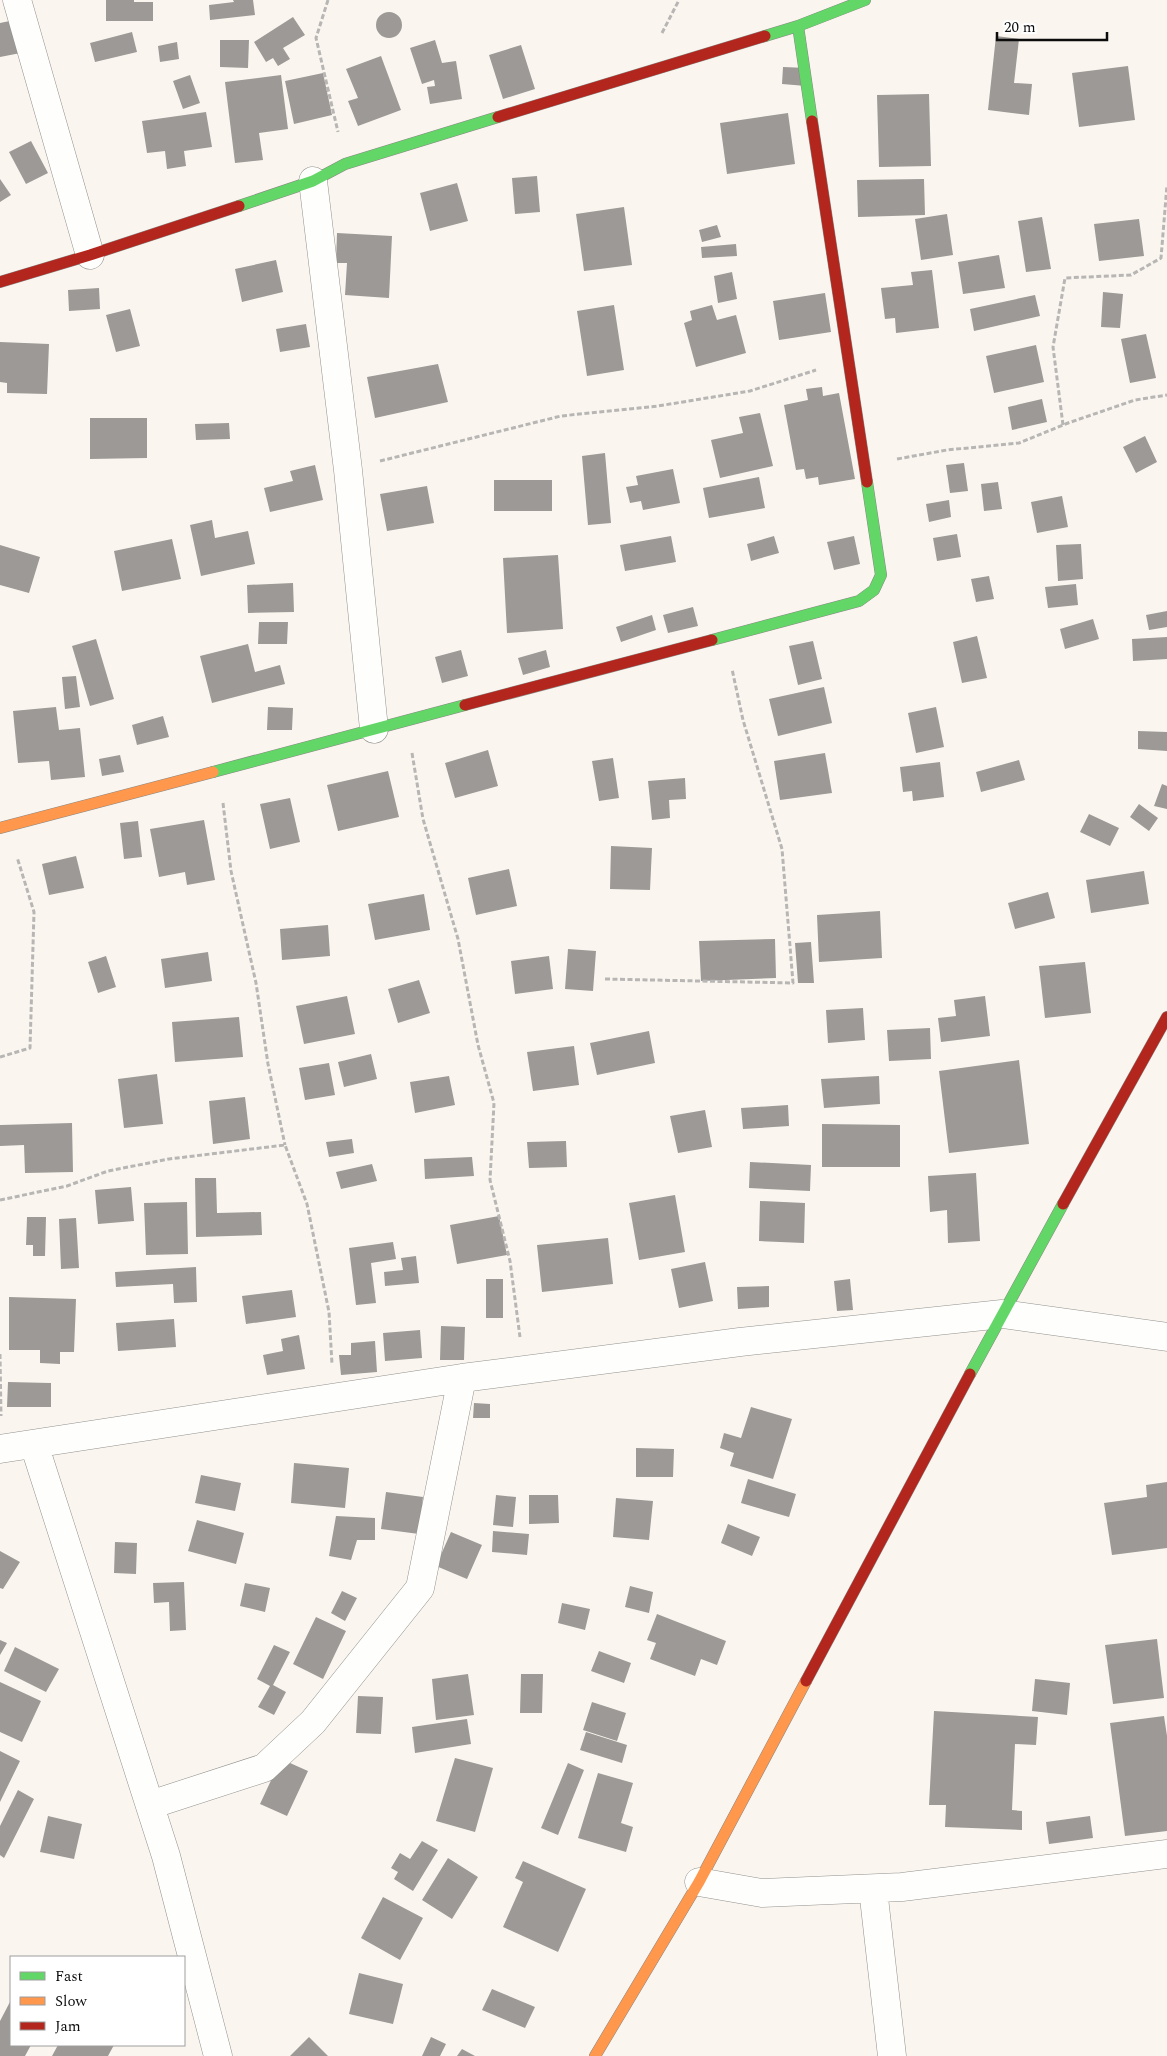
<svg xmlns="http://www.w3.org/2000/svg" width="1167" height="2056" font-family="Spectral,serif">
  <rect width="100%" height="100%" fill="#faf6ef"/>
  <path fill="#9c9996" d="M 106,0 L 134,0 L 134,2 L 153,2 L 153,21 L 106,21 Z
    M 233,0 L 253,0 L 255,15 L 210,20 L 209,5 L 234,2 Z
    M376 25a13 13 0 1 1 26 0a13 13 0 1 1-26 0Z
    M 293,17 L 305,35 L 283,48 L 290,59 L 278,66 L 273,58 L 266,62 L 254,42 Z
    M 24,18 L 31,51 L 0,57 L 0,23 Z
    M 132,32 L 137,52 L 95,62 L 90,43 Z
    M 996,36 L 1019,39 L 1014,83 L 1032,84 L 1029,115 L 988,110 Z
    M 220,40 L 249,40 L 248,68 L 220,67 Z
    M 435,40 L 442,63 L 456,61 L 462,99 L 430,104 L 427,87 L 435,86 L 434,80 L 422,84 L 410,48 Z
    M 177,42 L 179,59 L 160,62 L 158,46 Z
    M 521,45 L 535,89 L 503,99 L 489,55 Z
    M 381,56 L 401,110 L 358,126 L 348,101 L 358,98 L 346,69 Z
    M 1128,66 L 1135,120 L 1079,127 L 1072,73 Z
    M 783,67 L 807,68 L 806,86 L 782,84 Z
    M 323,73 L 332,115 L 294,124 L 285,81 Z
    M 190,75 L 200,103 L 183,109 L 173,81 Z
    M 281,75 L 288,129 L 259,133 L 263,160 L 235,163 L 225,82 Z
    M 929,94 L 931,166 L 879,167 L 877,95 Z
    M 206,112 L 212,147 L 184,151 L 186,166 L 167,169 L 165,151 L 147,153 L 142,121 Z
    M 788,113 L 795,164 L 727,174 L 720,123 Z
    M 31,141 L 48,173 L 26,184 L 9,152 Z
    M 537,176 L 540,212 L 515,214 L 512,178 Z
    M 0,179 L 11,195 L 0,202 Z
    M 924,179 L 925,215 L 858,217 L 857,180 Z
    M 457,183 L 468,221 L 430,231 L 420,193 Z
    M 624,207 L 632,265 L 584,271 L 576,214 Z
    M 947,214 L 953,255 L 921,260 L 915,219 Z
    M 1042,217 L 1051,269 L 1026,272 L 1018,221 Z
    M 1139,219 L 1144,256 L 1099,261 L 1094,224 Z
    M 717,225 L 721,237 L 702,242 L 699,230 Z
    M 337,233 L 392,236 L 389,298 L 345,295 L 347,263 L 336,263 Z
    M 736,244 L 737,256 L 702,258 L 701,247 Z
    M 999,255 L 1005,288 L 963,294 L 958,262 Z
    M 276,260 L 283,292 L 242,302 L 235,269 Z
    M 932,270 L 939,328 L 896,333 L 895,318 L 885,319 L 881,288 L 913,285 L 911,272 Z
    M 732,272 L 737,299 L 718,303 L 714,276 Z
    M 99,288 L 100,309 L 69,311 L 68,290 Z
    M 1103,292 L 1123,294 L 1120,328 L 1101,327 Z
    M 825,293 L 831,332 L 779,340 L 773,301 Z
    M 1035,295 L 1040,316 L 974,331 L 970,309 Z
    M 614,305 L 624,370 L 587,376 L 577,311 Z
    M 712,305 L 717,320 L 736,315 L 746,353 L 696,367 L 684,323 L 692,320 L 690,311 Z
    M 130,309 L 140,346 L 116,352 L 106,315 Z
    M 306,324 L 310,347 L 280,352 L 276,329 Z
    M 1146,334 L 1156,378 L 1130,383 L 1121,339 Z
    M 0,342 L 49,344 L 47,394 L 7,393 L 7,383 L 0,382 Z
    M 1036,345 L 1044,382 L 994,393 L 986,356 Z
    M 438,364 L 448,402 L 375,418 L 367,377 Z
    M 822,387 L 823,396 L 839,393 L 855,479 L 819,485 L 818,477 L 806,479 L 804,469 L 796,470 L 784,405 L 808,400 L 806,389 Z
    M 1042,399 L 1047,422 L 1012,430 L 1008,407 Z
    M 760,413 L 773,466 L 720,478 L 711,440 L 743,433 L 739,417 Z
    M 90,418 L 147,418 L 147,458 L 90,459 Z
    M 229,423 L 230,439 L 196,440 L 195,424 Z
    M 1145,436 L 1157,462 L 1136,473 L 1123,447 Z
    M 605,453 L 611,523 L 588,525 L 582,456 Z
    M 964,463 L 968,491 L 950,493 L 946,465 Z
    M 315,465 L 323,500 L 270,512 L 264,488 L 293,481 L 290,471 Z
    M 673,469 L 680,503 L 643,510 L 641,501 L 630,503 L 626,487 L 638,485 L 636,476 Z
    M 759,477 L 765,508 L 709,518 L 703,488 Z
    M 494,480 L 552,480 L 552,511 L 494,511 Z
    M 998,482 L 1002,509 L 984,511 L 981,484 Z
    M 427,486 L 434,523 L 387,531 L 380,494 Z
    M 1062,496 L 1068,527 L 1037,533 L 1031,502 Z
    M 949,500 L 951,517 L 929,522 L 926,504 Z
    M 212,520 L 215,538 L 248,531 L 255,564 L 201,576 L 190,525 Z
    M 957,534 L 961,557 L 937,561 L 933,538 Z
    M 671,536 L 676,562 L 625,571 L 620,545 Z
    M 774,536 L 779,553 L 751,561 L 747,544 Z
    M 854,536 L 860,564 L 834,570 L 827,542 Z
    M 172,539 L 181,579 L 122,591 L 114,551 Z
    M 1081,544 L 1083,579 L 1058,581 L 1056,545 Z
    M 0,545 L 40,557 L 29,593 L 0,585 Z
    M 558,555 L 563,629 L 507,633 L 503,558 Z
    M 989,576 L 994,599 L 976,602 L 971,579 Z
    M 293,583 L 294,612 L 248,613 L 247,585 Z
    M 1076,584 L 1078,605 L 1048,608 L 1045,587 Z
    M 693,607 L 698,626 L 668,633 L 663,615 Z
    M 1167,611 L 1167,627 L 1149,630 L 1146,615 Z
    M 652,615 L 656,630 L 621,642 L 616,627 Z
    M 1093,619 L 1099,639 L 1065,649 L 1060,629 Z
    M 259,622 L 288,622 L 287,644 L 258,644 Z
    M 977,636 L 987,678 L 962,683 L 953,642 Z
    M 1167,637 L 1167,659 L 1133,661 L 1132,639 Z
    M 96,639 L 114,699 L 90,706 L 72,646 Z
    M 813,641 L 822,679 L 798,685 L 789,646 Z
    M 248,644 L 255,672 L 280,665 L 285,684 L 212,703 L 200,656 Z
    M 461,650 L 468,676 L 442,683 L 435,657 Z
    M 546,650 L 550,667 L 523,675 L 518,658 Z
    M 76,676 L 80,707 L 65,709 L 62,677 Z
    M 824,687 L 832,723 L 778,736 L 769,699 Z
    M 56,707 L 59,730 L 80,728 L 85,777 L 51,780 L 49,761 L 18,763 L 13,711 Z
    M 268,707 L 293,708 L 292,730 L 267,730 Z
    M 936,707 L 944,747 L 916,753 L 908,713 Z
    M 163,716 L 169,737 L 137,745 L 132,725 Z
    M 1138,731 L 1167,732 L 1167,751 L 1138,749 Z
    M 488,750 L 498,786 L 455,798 L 445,763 Z
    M 825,753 L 832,793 L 780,800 L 774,761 Z
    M 120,755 L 124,772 L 102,776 L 99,759 Z
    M 613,758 L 619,798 L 599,801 L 592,761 Z
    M 1019,760 L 1025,780 L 981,792 L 976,772 Z
    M 940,762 L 944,797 L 913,801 L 912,791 L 903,792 L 900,767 Z
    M 388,771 L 399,817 L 338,831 L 327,785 Z
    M 685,778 L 686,799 L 669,800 L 670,818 L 652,820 L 648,781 Z
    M 1162,784 L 1167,786 L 1167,809 L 1154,806 Z
    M 290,798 L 300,842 L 270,849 L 260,804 Z
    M 1139,804 L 1158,818 L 1149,831 L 1130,817 Z
    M 1089,814 L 1119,828 L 1110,846 L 1080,832 Z
    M 204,820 L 215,880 L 187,885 L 185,872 L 159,877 L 150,829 Z
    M 138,821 L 142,857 L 124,859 L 120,823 Z
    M 611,846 L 652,848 L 650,890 L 610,889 Z
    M 76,856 L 84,888 L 49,895 L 42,864 Z
    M 509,869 L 517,906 L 476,915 L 468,878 Z
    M 1144,871 L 1149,904 L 1091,913 L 1086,880 Z
    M 1048,892 L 1055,918 L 1015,929 L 1008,903 Z
    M 424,894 L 430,930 L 375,940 L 368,904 Z
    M 880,911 L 882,958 L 819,962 L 817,915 Z
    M 328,925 L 330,956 L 282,960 L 280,929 Z
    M 775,939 L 776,978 L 701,981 L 699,941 Z
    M 811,942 L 814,983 L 798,983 L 795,943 Z
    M 568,949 L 596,951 L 593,991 L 565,989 Z
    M 208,952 L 212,981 L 165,988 L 161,959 Z
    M 106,956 L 116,987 L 98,993 L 88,962 Z
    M 549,956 L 553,989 L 515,994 L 511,961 Z
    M 1085,962 L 1091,1013 L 1045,1018 L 1039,966 Z
    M 419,980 L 430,1013 L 398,1023 L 388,989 Z
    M 347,996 L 355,1034 L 304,1044 L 296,1006 Z
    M 985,996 L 990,1036 L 941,1042 L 938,1018 L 956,1016 L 954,1000 Z
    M 863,1008 L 865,1040 L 828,1043 L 826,1010 Z
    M 239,1017 L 243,1057 L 175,1062 L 172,1022 Z
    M 930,1028 L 931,1059 L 889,1061 L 887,1030 Z
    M 649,1031 L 655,1063 L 597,1075 L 590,1043 Z
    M 574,1046 L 579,1085 L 533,1091 L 527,1052 Z
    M 371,1054 L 377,1079 L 344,1087 L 338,1062 Z
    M 1019,1060 L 1029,1144 L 949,1153 L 939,1071 Z
    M 329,1063 L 335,1095 L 305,1100 L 299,1068 Z
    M 157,1074 L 163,1124 L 124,1128 L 118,1079 Z
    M 449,1076 L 455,1105 L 415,1113 L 410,1082 Z
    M 879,1076 L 880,1104 L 824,1108 L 821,1079 Z
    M 245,1097 L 250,1139 L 213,1144 L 209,1101 Z
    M 788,1105 L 789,1126 L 743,1129 L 741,1108 Z
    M 705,1110 L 712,1147 L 678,1153 L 670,1116 Z
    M 72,1123 L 73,1172 L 25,1173 L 24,1145 L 0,1146 L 0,1125 Z
    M 822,1124 L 900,1125 L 900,1167 L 822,1167 Z
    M 352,1139 L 354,1153 L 329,1157 L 326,1142 Z
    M 566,1141 L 567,1167 L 529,1168 L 527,1142 Z
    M 472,1157 L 474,1176 L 425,1179 L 424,1159 Z
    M 750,1162 L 811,1165 L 810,1191 L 749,1188 Z
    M 372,1164 L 377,1181 L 341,1189 L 336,1172 Z
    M 976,1173 L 980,1241 L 948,1243 L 947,1210 L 930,1212 L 928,1176 Z
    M 195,1178 L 216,1178 L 217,1213 L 261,1212 L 262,1235 L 196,1237 Z
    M 131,1187 L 134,1221 L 98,1224 L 95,1190 Z
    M 675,1195 L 685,1252 L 639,1260 L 629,1203 Z
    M 760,1201 L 805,1203 L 804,1243 L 759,1241 Z
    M 187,1202 L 188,1254 L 146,1255 L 144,1203 Z
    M 499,1216 L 507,1255 L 457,1264 L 450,1225 Z
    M 27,1217 L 46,1217 L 45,1256 L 33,1256 L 33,1245 L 26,1245 Z
    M 76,1218 L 79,1268 L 61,1269 L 59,1219 Z
    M 608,1238 L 613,1284 L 542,1292 L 537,1245 Z
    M 393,1242 L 396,1259 L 371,1263 L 376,1303 L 356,1305 L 349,1248 Z
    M 416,1256 L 419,1283 L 385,1286 L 384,1272 L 403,1270 L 401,1258 Z
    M 705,1262 L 713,1301 L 679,1308 L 671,1269 Z
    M 196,1267 L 197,1302 L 174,1303 L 173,1284 L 116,1287 L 115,1272 Z
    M 486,1279 L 503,1279 L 503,1318 L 486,1318 Z
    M 850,1279 L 853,1310 L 837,1311 L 834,1281 Z
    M 769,1286 L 769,1307 L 738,1309 L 737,1287 Z
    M 292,1290 L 296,1317 L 246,1324 L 242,1296 Z
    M 9,1297 L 76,1299 L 74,1352 L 60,1352 L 60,1364 L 40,1363 L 40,1350 L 9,1350 Z
    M 174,1319 L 176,1347 L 118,1351 L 116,1323 Z
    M 441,1326 L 465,1327 L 464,1360 L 440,1360 Z
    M 420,1330 L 422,1358 L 385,1361 L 383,1333 Z
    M 299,1335 L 305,1369 L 267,1375 L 263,1355 L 283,1351 L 281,1339 Z
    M 375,1341 L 377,1372 L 341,1375 L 339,1355 L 351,1355 L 351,1343 Z
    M 8,1382 L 51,1383 L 51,1407 L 7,1407 Z
    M 474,1403 L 490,1404 L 490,1418 L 473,1418 Z
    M 751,1407 L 792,1419 L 773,1479 L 730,1466 L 734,1453 L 720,1448 L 724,1433 L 741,1438 Z
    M 636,1448 L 674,1449 L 673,1477 L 636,1477 Z
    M 294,1463 L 349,1468 L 345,1508 L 291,1503 Z
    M 201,1475 L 241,1483 L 235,1511 L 195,1503 Z
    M 748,1479 L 796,1494 L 789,1517 L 741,1503 Z
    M 1167,1482 L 1167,1548 L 1112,1555 L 1104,1503 L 1147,1497 L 1146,1485 Z
    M 386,1492 L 423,1497 L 419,1534 L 381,1529 Z
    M 496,1495 L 516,1497 L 513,1527 L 493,1525 Z
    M 529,1495 L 558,1495 L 559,1523 L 529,1524 Z
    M 616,1498 L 653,1501 L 649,1540 L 613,1537 Z
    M 336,1516 L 375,1518 L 375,1540 L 357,1540 L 351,1560 L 329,1556 Z
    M 197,1520 L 244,1533 L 236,1564 L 188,1551 Z
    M 728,1524 L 760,1537 L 752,1556 L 721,1543 Z
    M 493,1531 L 529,1534 L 527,1555 L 492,1552 Z
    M 451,1532 L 482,1545 L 467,1579 L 436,1566 Z
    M 115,1542 L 137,1543 L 136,1574 L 114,1573 Z
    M 0,1551 L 20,1562 L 3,1589 L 0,1588 Z
    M 184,1582 L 186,1630 L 170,1631 L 169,1602 L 154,1603 L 153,1583 Z
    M 245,1583 L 270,1588 L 265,1612 L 240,1606 Z
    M 630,1586 L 653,1592 L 649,1613 L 625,1607 Z
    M 342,1591 L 357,1598 L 345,1621 L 331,1613 Z
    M 562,1603 L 590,1609 L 585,1630 L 558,1623 Z
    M 657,1614 L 726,1641 L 717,1665 L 701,1659 L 695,1676 L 650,1659 L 656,1643 L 647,1640 Z
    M 316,1617 L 346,1631 L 323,1679 L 293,1664 Z
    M 1157,1639 L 1164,1698 L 1113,1704 L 1105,1645 Z
    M 0,1640 L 7,1643 L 0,1655 Z
    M 274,1645 L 290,1652 L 273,1685 L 286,1692 L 274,1715 L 258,1707 L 270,1686 L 257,1679 Z
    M 15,1647 L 59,1669 L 46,1692 L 4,1671 Z
    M 599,1651 L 631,1663 L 624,1683 L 591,1671 Z
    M 468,1674 L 474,1715 L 436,1720 L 432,1679 Z
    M 521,1674 L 543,1674 L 542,1713 L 520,1713 Z
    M 1035,1679 L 1070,1683 L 1067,1715 L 1032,1711 Z
    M 0,1682 L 41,1701 L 22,1742 L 0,1732 Z
    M 358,1696 L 383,1697 L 381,1734 L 356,1733 Z
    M 592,1702 L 626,1713 L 617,1741 L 583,1730 Z
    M 934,1711 L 1038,1717 L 1036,1745 L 1015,1744 L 1012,1810 L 1022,1811 L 1022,1830 L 945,1827 L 946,1805 L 929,1805 Z
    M 1164,1716 L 1167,1736 L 1167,1831 L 1125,1836 L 1110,1723 Z
    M 467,1719 L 471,1744 L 415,1753 L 412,1727 Z
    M 586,1732 L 627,1745 L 622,1763 L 580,1750 Z
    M 0,1751 L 20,1761 L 0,1802 Z
    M 455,1758 L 493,1768 L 475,1832 L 436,1821 Z
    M 281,1759 L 308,1771 L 287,1816 L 260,1804 Z
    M 568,1763 L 584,1770 L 558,1835 L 541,1828 Z
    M 598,1773 L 633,1783 L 621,1823 L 633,1827 L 626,1852 L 578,1838 Z
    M 18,1790 L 34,1799 L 4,1858 L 0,1855 L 0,1826 Z
    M 48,1816 L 82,1824 L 74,1859 L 40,1852 Z
    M 1090,1816 L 1093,1838 L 1049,1844 L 1046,1822 Z
    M 422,1841 L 438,1850 L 413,1891 L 394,1879 L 398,1872 L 391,1868 L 400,1853 L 410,1859 Z
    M 448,1858 L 478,1877 L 452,1919 L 422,1900 Z
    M 523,1861 L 586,1889 L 558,1952 L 503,1927 L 523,1882 L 515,1878 Z
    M 383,1897 L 423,1918 L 400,1960 L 361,1938 Z
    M 359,1973 L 403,1984 L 393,2024 L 349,2014 Z
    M 492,1989 L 535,2007 L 525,2028 L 482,2010 Z
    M 11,2000 L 11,2045 L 31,2045 L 25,2056 L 0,2056 L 0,2021 Z
    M 309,2037 L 328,2056 L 290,2056 Z
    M 431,2037 L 446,2044 L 440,2056 L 422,2056 Z
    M 58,2045 L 114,2045 L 108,2056 L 52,2056 Z
    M 462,2049 L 475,2056 L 457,2056 Z"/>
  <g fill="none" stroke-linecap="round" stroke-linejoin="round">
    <defs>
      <path id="street" d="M 17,0 L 90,255
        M 313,181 L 348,470 L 374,729
        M 34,1444 L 166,1856 L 218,2056
        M 0,1449 L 462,1378 L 740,1342 L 1002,1314 L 1167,1337
        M 150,1805 L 264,1768 L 313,1722 L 420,1588 L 462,1378
        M 699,1882 L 762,1893 L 902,1887 L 1167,1854
        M 873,1889 L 892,2056"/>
      <path id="fast" d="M 798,26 L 812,121
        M 765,36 L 798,26 L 865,0
        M 239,206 L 313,181 L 345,164 L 498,117
        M 712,640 L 859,601 L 874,590 L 881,575 L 867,482
        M 213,772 L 465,705
        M 970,1374 L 1063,1204"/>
      <path id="slow" d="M 0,828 L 213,772
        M 595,2056 L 699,1882 L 806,1681"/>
      <path id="jam" d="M 498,117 L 765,36
        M 812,121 L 867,482
        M 0,282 L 90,255 L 239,206
        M 465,705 L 712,640
        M 1063,1204 L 1167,1017
        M 806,1681 L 970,1374"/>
    </defs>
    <use href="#street" stroke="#93918e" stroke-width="29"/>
    <use href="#fast" stroke="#8a8885" stroke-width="12"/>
    <use href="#slow" stroke="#8a8885" stroke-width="12"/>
    <use href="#jam" stroke="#8a8885" stroke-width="12"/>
    <path stroke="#b7b6b5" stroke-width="3" stroke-dasharray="5 2.5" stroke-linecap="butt" d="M 328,0 L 316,38 L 338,132
      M 662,33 L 679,0
      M 1063,425 L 1053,347 L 1065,278 L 1131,275 L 1161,258 L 1167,185
      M 897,459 L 947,450 L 1019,443 L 1068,423 L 1135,400 L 1167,395
      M 380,461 L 561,416 L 658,406 L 750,391 L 816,370
      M 412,753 L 423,819 L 458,939 L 478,1045 L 494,1103 L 490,1180 L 510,1261 L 520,1337
      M 223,803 L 231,871 L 256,983 L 268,1064 L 285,1145
      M 605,979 L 793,983 L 782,849 L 743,720 L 732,669
      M 0,1057 L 30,1048 L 34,912 L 17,857
      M 0,1200 L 67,1186 L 108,1171 L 169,1159 L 285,1145 L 307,1204 L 329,1312 L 332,1364
      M 0,1354 L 1,1416"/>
    <use href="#street" stroke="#fefefd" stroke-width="28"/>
    <use href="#fast" stroke="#63d668" stroke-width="11"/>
    <use href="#slow" stroke="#ff974d" stroke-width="11"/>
    <use href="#jam" stroke="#b3261e" stroke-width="11"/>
  </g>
  <rect x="10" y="1956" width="175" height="90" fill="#ffffff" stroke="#9e9e9e"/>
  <rect x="20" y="1972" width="25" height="8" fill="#63d668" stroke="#9e9e9e"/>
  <text x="55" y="1981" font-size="15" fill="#0c0c0c">Fast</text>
  <rect x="20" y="1997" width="25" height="8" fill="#ff974d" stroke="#9e9e9e"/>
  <text x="55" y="2006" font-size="15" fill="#0c0c0c">Slow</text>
  <rect x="20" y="2022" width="25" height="8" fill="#b3261e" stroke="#9e9e9e"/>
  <text x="55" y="2031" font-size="15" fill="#0c0c0c">Jam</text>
  <path d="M997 32v8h110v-8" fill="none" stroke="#0c0c0c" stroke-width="2.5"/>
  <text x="1004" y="32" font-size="15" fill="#0c0c0c" stroke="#ffffff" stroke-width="4" paint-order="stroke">20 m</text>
</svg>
